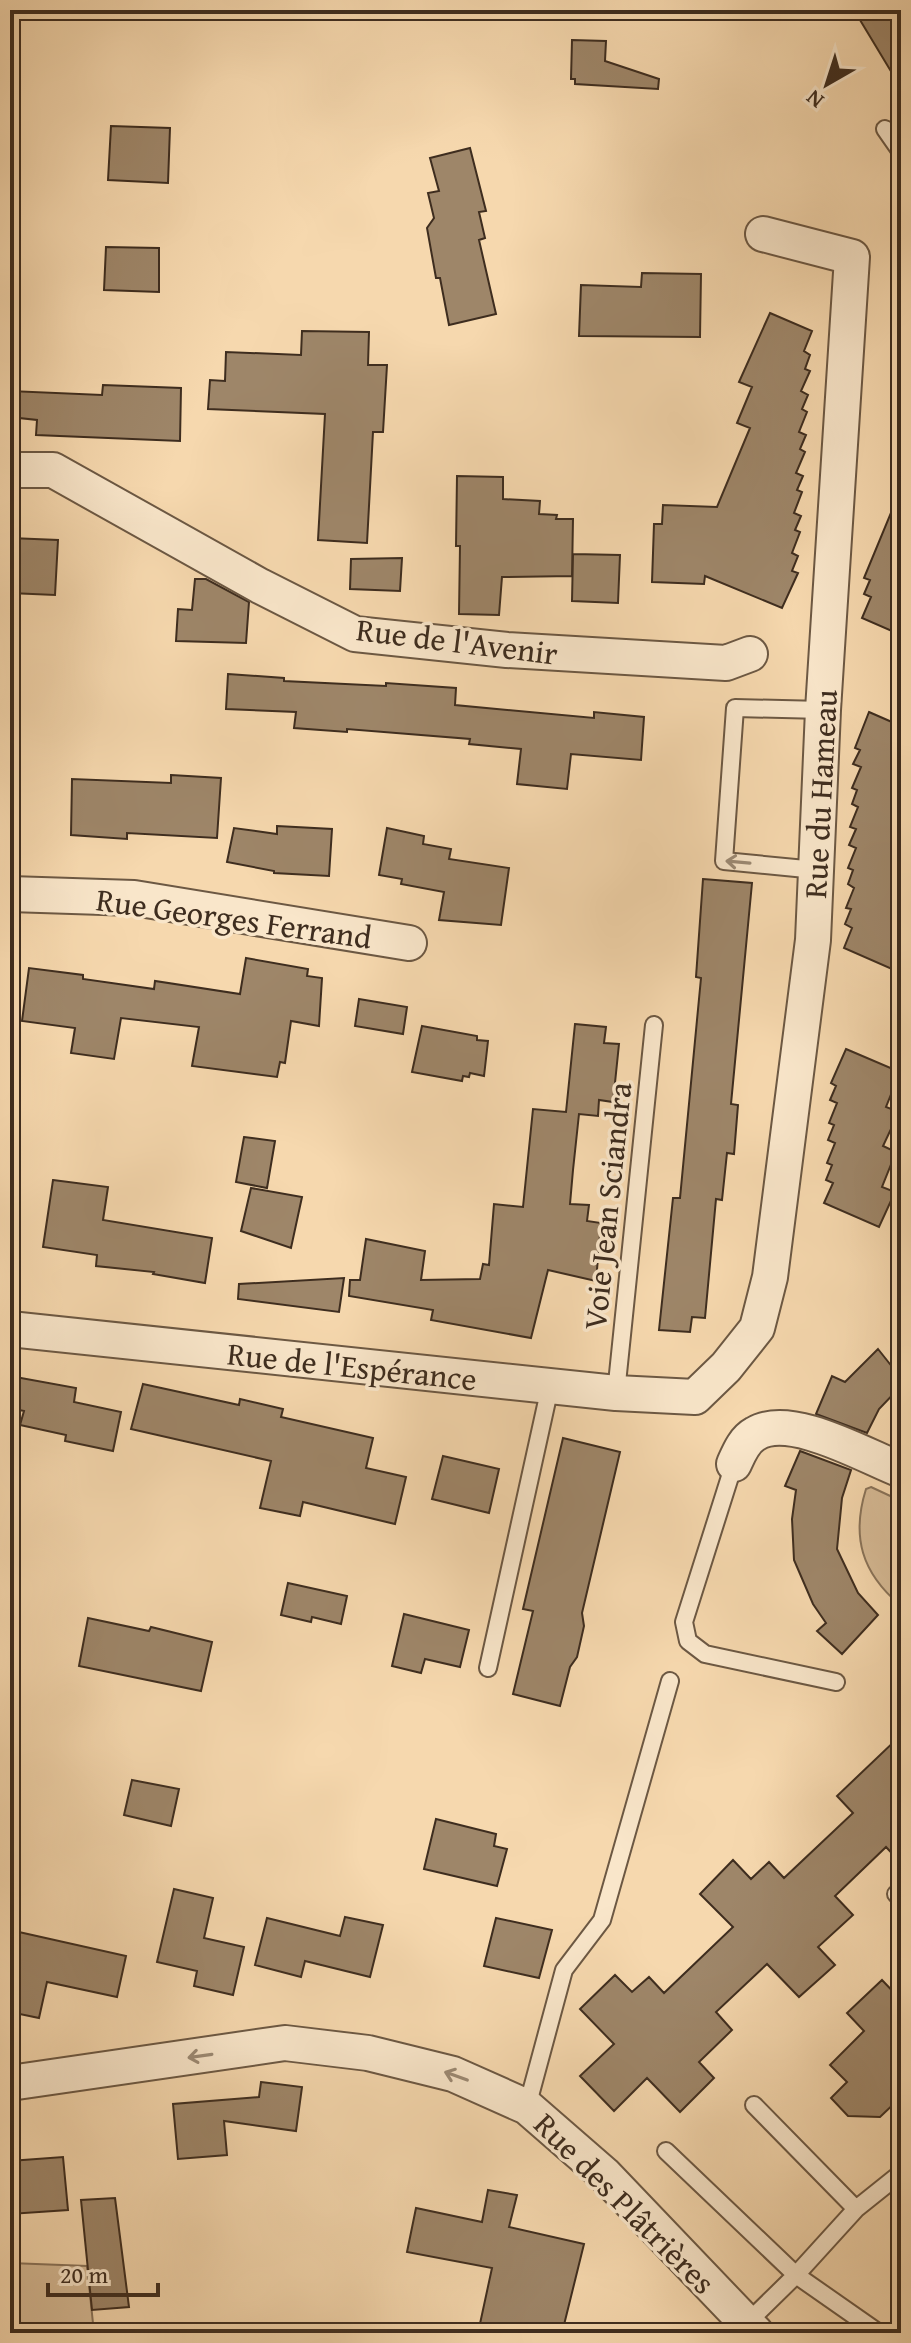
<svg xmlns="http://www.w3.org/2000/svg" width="911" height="2343" font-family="'Gentium Book Plus',serif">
  <rect width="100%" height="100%" fill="#f6d8ae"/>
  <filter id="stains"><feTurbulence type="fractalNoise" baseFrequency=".0025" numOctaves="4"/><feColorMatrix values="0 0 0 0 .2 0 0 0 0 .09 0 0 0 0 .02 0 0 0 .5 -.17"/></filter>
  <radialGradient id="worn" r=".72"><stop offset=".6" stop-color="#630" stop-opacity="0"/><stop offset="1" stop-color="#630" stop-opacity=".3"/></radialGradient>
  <path fill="#d7bb96" stroke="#8a745a" stroke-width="2" d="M 871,1487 L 901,1501 L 900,1605 C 862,1573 851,1537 866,1489 Z
    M 10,2263 L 87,2266 L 94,2333 L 10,2333 Z"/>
  <path fill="#9e8669" stroke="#3e2d1f" stroke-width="2" d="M 854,10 L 901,10 L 901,88 Z
    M 572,40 L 606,41 L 605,61 L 659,79 L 658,89 L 575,84 L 575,79 L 571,79 Z
    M 111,126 L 170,128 L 168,183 L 108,180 Z
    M 470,148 L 486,211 L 479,212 L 485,238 L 479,240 L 496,314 L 449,325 L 440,278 L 436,278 L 427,228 L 434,218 L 428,193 L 439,191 L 430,158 Z
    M 106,247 L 159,248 L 159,292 L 104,290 Z
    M 642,273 L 701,274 L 700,337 L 579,336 L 581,285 L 641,287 Z
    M 770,313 L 812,331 L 804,351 L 810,355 L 805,369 L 810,371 L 801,391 L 808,395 L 802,409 L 807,412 L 799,432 L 806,435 L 800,449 L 805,452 L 796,473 L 803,476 L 797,490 L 802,492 L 794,513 L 801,516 L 795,530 L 800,532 L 792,553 L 798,556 L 792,571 L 798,573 L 782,608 L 705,576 L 704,584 L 652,582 L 654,524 L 662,524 L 663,505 L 717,507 L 750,428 L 737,423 L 752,387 L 739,382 Z
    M 302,331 L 369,332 L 368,365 L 387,365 L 383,432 L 373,432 L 367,543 L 318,540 L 325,414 L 208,409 L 210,380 L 225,381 L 226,352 L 301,355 Z
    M 103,385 L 181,388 L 180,441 L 36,435 L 37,420 L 10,417 L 10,391 L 102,395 Z
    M 457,476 L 503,477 L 503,499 L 540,501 L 539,514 L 557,515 L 556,519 L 573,519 L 572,576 L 502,577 L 499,615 L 459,614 L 460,546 L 456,546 Z
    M 900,491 L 901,491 L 901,635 L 862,618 L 871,597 L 864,594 L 870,580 L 864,578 Z
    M 10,538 L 58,540 L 55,595 L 10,593 Z
    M 573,554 L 620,555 L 618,603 L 572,601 Z
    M 402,558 L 400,591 L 350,589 L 351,559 Z
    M 195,579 L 206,579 L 249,602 L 246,643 L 176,641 L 178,609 L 192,610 Z
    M 228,674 L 284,678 L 284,681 L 386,686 L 386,683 L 456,688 L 455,705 L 594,718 L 594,712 L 644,717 L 641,760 L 571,754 L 567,789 L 517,784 L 521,749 L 469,744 L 470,739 L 347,729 L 347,732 L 294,728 L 296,712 L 226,709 Z
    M 869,712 L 901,726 L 901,973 L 844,948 L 852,928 L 845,924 L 851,909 L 846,908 L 854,888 L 848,884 L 853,870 L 848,868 L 856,848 L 849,845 L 856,829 L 850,827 L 858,807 L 852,804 L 857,790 L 852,788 L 861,767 L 853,764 L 860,750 L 855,748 Z
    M 171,775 L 221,778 L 217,838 L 127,833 L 127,839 L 71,835 L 72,779 L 171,783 Z
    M 277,826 L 332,829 L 329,876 L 274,873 L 274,871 L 227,862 L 234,828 L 277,834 Z
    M 387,828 L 424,836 L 423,844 L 451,849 L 449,859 L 509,868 L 501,925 L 439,920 L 444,892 L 401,884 L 402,879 L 379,875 Z
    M 703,879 L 752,883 L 731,1104 L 738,1105 L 734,1154 L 727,1153 L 722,1200 L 716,1199 L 705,1318 L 692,1317 L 690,1332 L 659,1330 L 673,1198 L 680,1198 L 701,978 L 696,977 Z
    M 246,958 L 308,969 L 307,976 L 322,978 L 319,1026 L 291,1021 L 285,1063 L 280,1062 L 277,1077 L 192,1066 L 199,1027 L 121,1018 L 114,1059 L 71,1053 L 75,1028 L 22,1021 L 29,968 L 83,975 L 83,979 L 154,989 L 155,981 L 240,994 Z
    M 359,999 L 407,1007 L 403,1034 L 355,1026 Z
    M 575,1024 L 606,1027 L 604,1043 L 619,1044 L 613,1102 L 599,1100 L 598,1116 L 579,1114 L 573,1170 L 570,1204 L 589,1205 L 587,1221 L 601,1223 L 596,1281 L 548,1270 L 531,1338 L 431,1320 L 433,1310 L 349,1296 L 350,1280 L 360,1280 L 366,1239 L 425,1251 L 421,1280 L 480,1279 L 483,1264 L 489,1265 L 494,1204 L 523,1207 L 533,1109 L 566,1112 Z
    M 422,1026 L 477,1036 L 477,1040 L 488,1041 L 484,1076 L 470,1073 L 469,1077 L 463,1076 L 462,1081 L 412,1072 Z
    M 846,1049 L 900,1072 L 886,1107 L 899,1112 L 883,1146 L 896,1152 L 882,1187 L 895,1192 L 879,1227 L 824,1203 L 833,1183 L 826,1180 L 832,1165 L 827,1163 L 835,1143 L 828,1140 L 834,1125 L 829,1123 L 837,1103 L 830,1100 L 836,1086 L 831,1083 Z
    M 244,1137 L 275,1141 L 267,1188 L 236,1182 Z
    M 53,1180 L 108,1187 L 103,1220 L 212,1238 L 205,1283 L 153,1274 L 154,1272 L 96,1266 L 97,1255 L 43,1247 Z
    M 251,1188 L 302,1197 L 291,1248 L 241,1231 Z
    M 344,1278 L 339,1312 L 238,1299 L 239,1284 Z
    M 878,1349 L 901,1378 L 901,1386 L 879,1409 L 867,1433 L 816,1414 L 832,1376 L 845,1382 Z
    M 10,1376 L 76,1388 L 74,1402 L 121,1412 L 113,1451 L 65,1441 L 66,1435 L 20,1425 L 24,1411 L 10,1408 Z
    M 143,1384 L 239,1405 L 240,1399 L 283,1409 L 281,1417 L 373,1438 L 366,1468 L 406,1477 L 395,1524 L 303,1502 L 300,1516 L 260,1508 L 271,1461 L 131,1429 Z
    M 563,1438 L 620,1452 L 582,1613 L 584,1626 L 577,1657 L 570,1667 L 560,1706 L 513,1694 L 533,1611 L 523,1609 Z
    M 800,1451 L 851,1470 L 842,1498 L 837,1549 L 858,1593 L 878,1615 L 842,1654 L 817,1631 L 826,1623 L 813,1604 L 794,1560 L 792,1519 L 796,1490 L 785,1486 Z
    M 443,1456 L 499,1469 L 489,1513 L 432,1499 Z
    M 288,1583 L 347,1596 L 341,1624 L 312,1617 L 311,1622 L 281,1615 Z
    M 404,1614 L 469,1630 L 460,1667 L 425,1659 L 421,1673 L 392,1666 Z
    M 88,1618 L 149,1631 L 151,1627 L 212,1642 L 201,1691 L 79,1666 Z
    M 901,1735 L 901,1863 L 886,1847 L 835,1896 L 853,1915 L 818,1947 L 835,1965 L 799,1997 L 767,1964 L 716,2012 L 732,2030 L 699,2062 L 714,2078 L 680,2112 L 647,2078 L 614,2111 L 580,2076 L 614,2044 L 580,2009 L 615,1975 L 632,1992 L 649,1977 L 664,1993 L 733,1927 L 700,1894 L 733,1860 L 751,1879 L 769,1862 L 784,1878 L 853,1813 L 837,1796 Z
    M 132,1780 L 179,1789 L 171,1826 L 124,1815 Z
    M 436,1819 L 496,1834 L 494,1846 L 507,1849 L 497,1886 L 424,1869 Z
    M 174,1889 L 213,1898 L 204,1938 L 244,1947 L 233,1995 L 194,1986 L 197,1971 L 157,1962 Z
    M 345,1917 L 383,1925 L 370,1977 L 305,1961 L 301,1977 L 255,1965 L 267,1918 L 340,1936 Z
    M 496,1918 L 552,1930 L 539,1978 L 484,1966 Z
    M 10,1930 L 126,1956 L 117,1997 L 47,1982 L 39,2018 L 10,2012 Z
    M 882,1980 L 901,2000 L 901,2097 L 880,2117 L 848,2116 L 831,2098 L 847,2082 L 830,2065 L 864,2031 L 847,2013 Z
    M 261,2082 L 302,2087 L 296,2131 L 224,2121 L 227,2155 L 178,2159 L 173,2104 L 259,2097 Z
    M 63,2157 L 68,2210 L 10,2214 L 10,2161 Z
    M 488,2190 L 517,2195 L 509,2227 L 584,2244 L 562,2333 L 478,2333 L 492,2268 L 407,2252 L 416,2208 L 482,2222 Z
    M 115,2198 L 129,2307 L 92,2310 L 81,2200 Z"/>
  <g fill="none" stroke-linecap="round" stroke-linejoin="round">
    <defs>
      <path id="service" d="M 885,129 L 901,152
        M 816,870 L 724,861 L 735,708 L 823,710
        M 616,1393 L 654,1025
        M 734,1464 L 684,1622 L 688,1641 L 705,1654 L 836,1682
        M 488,1668 L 550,1387
        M 896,1894 L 901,1899
        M 527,2107 L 564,1970 L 602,1920 L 670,1681
        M 666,2151 L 796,2275 L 879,2333
        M 856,2209 L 901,2173
        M 746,2324 L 796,2275 L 856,2209 L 754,2105"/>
      <path id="minor" d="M 10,470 L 53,470 L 260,586 L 355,634 L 507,650 L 726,663 L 750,654
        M 10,894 L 134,898 L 409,943
        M 10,1329 L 616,1393 L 695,1397 L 726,1367 L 757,1328 L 770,1277 L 813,940 L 823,710 L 852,257 L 763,234
        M 734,1464 C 739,1453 744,1440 755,1434 C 790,1412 865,1456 901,1470
        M 10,2083 L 285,2043 L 368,2053 L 453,2074 L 527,2107 L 604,2174 L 756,2333"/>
    </defs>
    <use href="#service" stroke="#6c5843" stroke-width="20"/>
    <use href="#minor" stroke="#6c5843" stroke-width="38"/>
    <use href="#service" stroke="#f9e6ca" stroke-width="16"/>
    <use href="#minor" stroke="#f9e6ca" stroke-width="34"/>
  </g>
  <defs><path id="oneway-shaft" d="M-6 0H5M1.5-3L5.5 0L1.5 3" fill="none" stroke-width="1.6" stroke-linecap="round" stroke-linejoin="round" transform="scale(2)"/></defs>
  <g stroke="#9c8a74">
    <use href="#oneway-shaft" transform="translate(738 862) rotate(-175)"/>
    <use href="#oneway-shaft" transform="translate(200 2056) rotate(172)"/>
    <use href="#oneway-shaft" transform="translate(456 2076) rotate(-160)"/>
  </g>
  <g text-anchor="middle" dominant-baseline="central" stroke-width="7" stroke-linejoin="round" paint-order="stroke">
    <g font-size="32" fill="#3e2d1f" stroke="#f9e6ca">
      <text transform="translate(457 641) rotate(7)">Rue de l'Avenir</text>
      <text transform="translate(820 794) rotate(-87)">Rue du Hameau</text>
      <text transform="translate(234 918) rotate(8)">Rue Georges Ferrand</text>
      <text transform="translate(607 1206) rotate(-84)">Voie Jean Sciandra</text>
      <text transform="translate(352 1366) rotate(6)">Rue de l'Espérance</text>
      <text transform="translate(625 2203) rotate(45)">Rue des Plâtrières</text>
    </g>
  </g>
  <rect width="911" height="2343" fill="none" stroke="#f6d8ae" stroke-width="40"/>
  <rect x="12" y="12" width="887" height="2319" fill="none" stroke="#3e2d1f" stroke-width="4"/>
  <rect x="20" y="20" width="871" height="2303" fill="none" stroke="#3e2d1f" stroke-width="2"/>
  <g transform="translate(827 84) rotate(219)" stroke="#f9e6ca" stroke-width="6" paint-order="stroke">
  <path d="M0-6L14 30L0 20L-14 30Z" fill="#3e2d1f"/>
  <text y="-12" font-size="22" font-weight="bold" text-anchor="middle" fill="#3e2d1f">N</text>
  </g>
  <path d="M48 2283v12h110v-12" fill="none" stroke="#3e2d1f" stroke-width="4"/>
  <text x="60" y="2283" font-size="24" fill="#3e2d1f" stroke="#f9e6ca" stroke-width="6" paint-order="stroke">20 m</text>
  <rect width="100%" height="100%" filter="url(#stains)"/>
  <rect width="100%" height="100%" fill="url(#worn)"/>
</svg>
